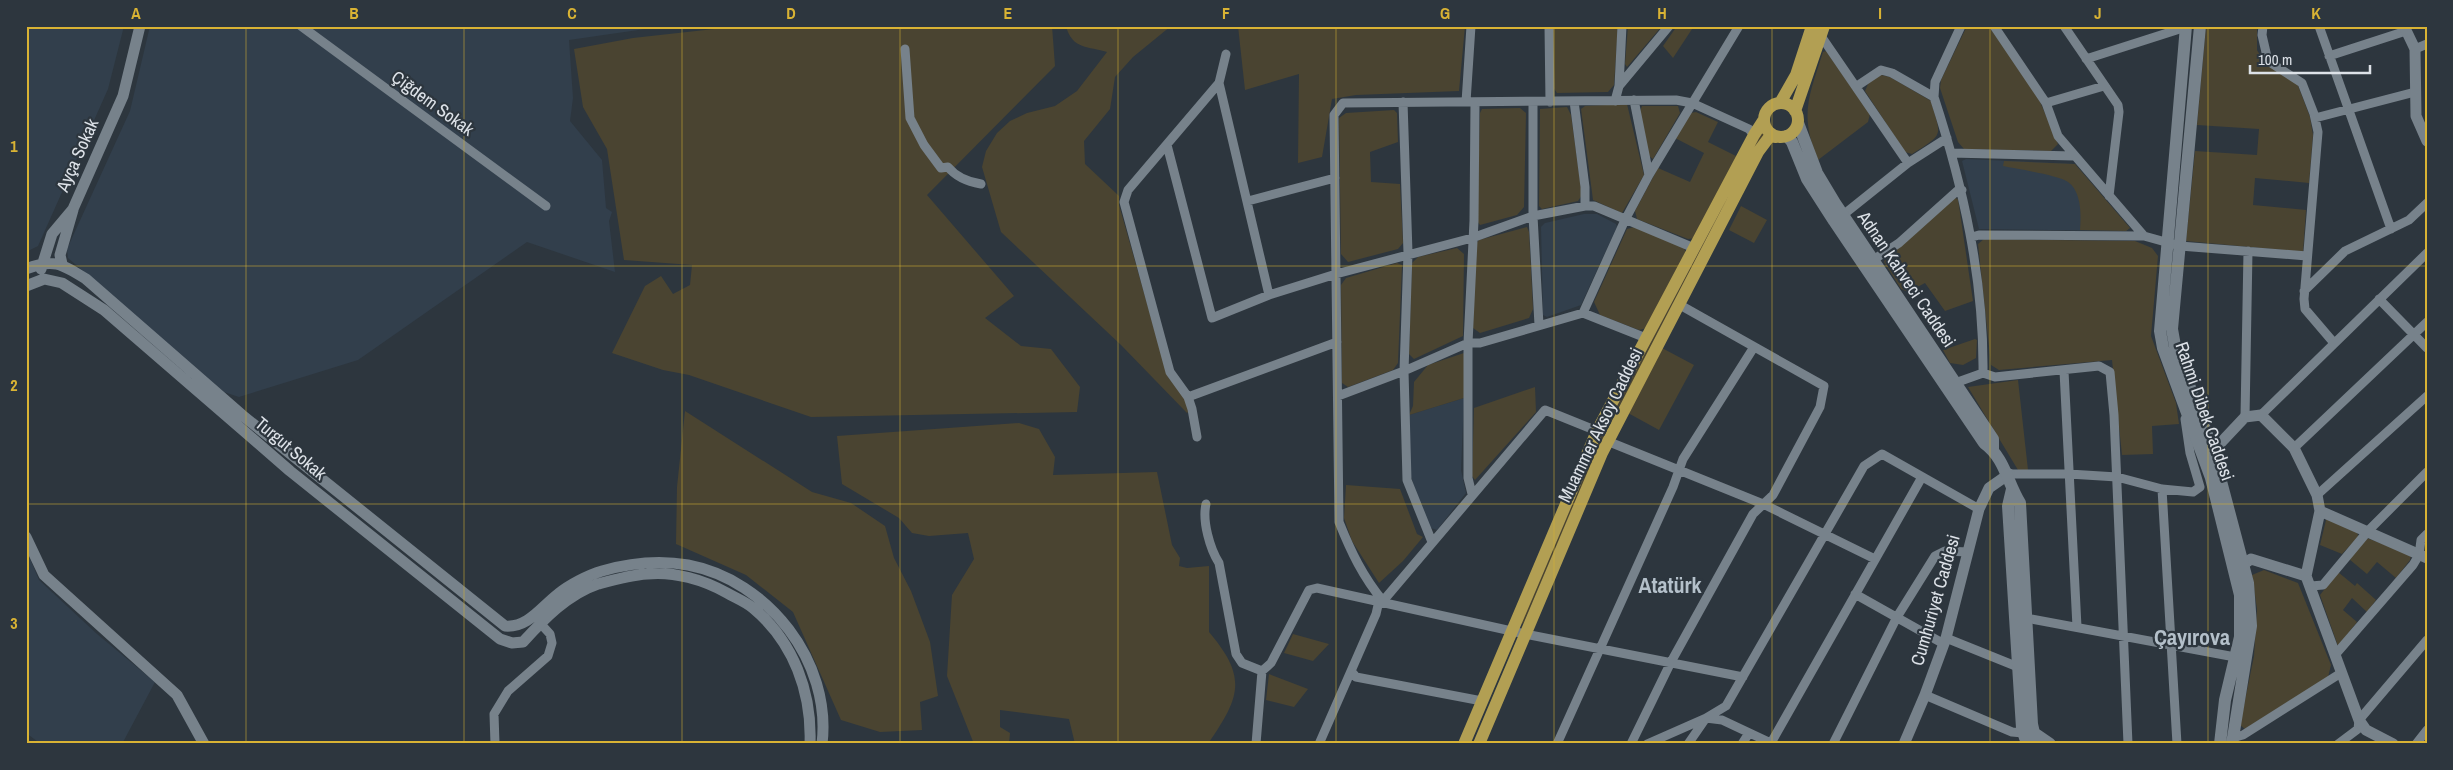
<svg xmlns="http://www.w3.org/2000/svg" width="2453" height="770" font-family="'Archivo Narrow',sans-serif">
  <rect width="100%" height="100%" fill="#2d363e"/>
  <path fill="#323f4c" d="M 26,26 L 124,26 L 108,89 L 38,246 L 26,252 Z
    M 150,26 L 666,26 L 569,40 L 573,98 L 570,121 L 602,160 L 606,208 L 612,212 L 609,221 L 615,272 L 527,242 L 358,360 L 239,397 L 224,392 L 68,258 L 67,249 L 130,111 Z
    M 1966,159 L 2075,164 L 2130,228 L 2126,231 L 1979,229 L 1962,161 Z
    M 1584,214 L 1597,214 L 1616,224 L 1617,227 L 1581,305 L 1547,317 L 1543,315 L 1541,227 L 1545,223 Z
    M 1464,398 L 1461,470 L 1466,493 L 1437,530 L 1428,527 L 1411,477 L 1409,415 Z
    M 28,554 L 39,580 L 97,634 L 155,682 L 122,744 L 41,744 L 26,733 Z"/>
  <path fill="#4a4431" d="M 741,26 L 1052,26 L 1055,66 L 927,195 L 1014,296 L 985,318 L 1021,346 L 1051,349 L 1080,387 L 1077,412 L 811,417 L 689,375 L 663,370 L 612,353 L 645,286 L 661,276 L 673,294 L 690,285 L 692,265 L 624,260 L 607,149 L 583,107 L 574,49 L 633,38 Z
    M 1066,26 L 1171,26 L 1133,57 L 1115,77 L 1110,109 L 1084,141 L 1085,164 L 1119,196 L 1119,205 L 1168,377 L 1185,398 L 1189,411 L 1187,413 L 1121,345 L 1001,232 L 982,167 L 986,151 L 997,133 L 1010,121 L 1027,113 L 1055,106 L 1077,91 L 1107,52 C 1089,46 1072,50 1066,26 Z
    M 1238,26 L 1465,26 L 1459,91 L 1356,95 L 1332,99 L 1322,157 L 1298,163 L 1299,74 L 1245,90 Z
    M 1551,26 L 1618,26 L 1614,85 L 1608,92 L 1557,93 L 1553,87 Z
    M 1628,26 L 1662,26 L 1627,67 L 1625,64 Z
    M 1677,26 L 1694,26 L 1673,58 L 1663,46 Z
    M 1967,26 L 1989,26 L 2038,97 L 2058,144 L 2051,151 L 1964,149 L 1958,142 L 1940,88 L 1941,80 Z
    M 2206,26 L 2257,26 L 2257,50 L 2264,62 L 2297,83 L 2310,117 L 2313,135 L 2309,183 L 2255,178 L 2253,205 L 2306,210 L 2303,252 L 2186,241 L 2195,151 L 2257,155 L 2259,129 L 2197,125 Z
    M 1826,51 L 1870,114 L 1868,122 L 1818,160 C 1799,115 1809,96 1823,52 Z
    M 1881,75 L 1890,77 L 1931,101 C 1941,137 1945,133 1912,154 L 1905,152 L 1865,91 L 1869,82 Z
    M 1627,104 L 1644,175 L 1622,213 L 1593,200 L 1581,109 L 1585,106 Z
    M 1642,106 L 1678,106 L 1680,113 L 1653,159 L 1649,156 L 1640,111 Z
    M 1567,107 L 1571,115 L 1582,195 L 1578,201 L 1542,209 L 1539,206 L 1540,109 Z
    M 1520,108 L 1526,113 L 1524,207 L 1517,215 L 1480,225 L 1477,221 L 1480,113 L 1482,109 Z
    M 1394,110 L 1397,113 L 1398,142 L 1370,152 L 1371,182 L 1400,184 L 1403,243 L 1398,249 L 1348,262 L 1341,254 L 1339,118 L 1346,113 Z
    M 1696,112 L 1718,122 L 1708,142 L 1738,157 L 1696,238 L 1688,239 L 1637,219 L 1635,211 L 1658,168 L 1690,182 L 1704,153 L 1675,138 L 1690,113 Z
    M 1761,130 L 1765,135 L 1606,431 L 1523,624 L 1521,622 L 1607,424 Z
    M 2004,161 L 2075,164 L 2130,228 L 2126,231 L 2080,230 C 2081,216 2082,192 2068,182 C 2058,175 2017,169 2003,166 Z
    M 1955,198 L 1958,199 L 1973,301 L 1945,311 L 1925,283 L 1908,292 L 1901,289 L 1884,262 L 1886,257 Z
    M 1741,206 L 1767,220 L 1754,243 L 1729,230 Z
    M 1527,227 L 1529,232 L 1533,309 L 1529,318 L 1480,333 L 1473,328 L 1475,245 L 1479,240 Z
    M 1634,227 L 1684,248 L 1686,253 L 1647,328 L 1639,330 L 1600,315 L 1594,302 L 1627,229 Z
    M 1984,239 L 2135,241 L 2152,248 L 2158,256 L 2151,336 L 2176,403 L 2179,424 L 2152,426 L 2153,454 L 2122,455 L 2112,360 L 1999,370 L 1991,365 L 1978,244 Z
    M 1457,248 L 1464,254 L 1463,336 L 1414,359 L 1409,354 L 1412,263 L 1418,257 Z
    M 1397,263 L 1402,265 L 1398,363 L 1393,370 L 1348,387 L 1342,383 L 1341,285 L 1346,278 Z
    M 1975,339 L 1977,340 L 1976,358 L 1963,365 L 1950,363 L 1943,350 Z
    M 1662,348 L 1694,365 L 1659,430 L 1628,413 Z
    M 1464,353 L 1464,398 L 1409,415 L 1413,406 L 1414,382 L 1428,365 Z
    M 2018,380 L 2028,470 L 2018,470 L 1968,387 Z
    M 1535,387 L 1536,412 L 1475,480 L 1472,476 L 1474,408 Z
    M 685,411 L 812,492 L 851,503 L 885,526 L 894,558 L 911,591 L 930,642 L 938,696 L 920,702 L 922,730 L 880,732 L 841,720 L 793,612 L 746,575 L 676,544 L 677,487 Z
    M 1019,423 L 1039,429 L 1055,457 L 1053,475 L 1157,472 L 1172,545 L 1180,558 L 1179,566 L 1187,568 L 1209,566 L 1209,632 C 1248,678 1240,697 1208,744 L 1075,744 L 1069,719 L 1000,710 L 1000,727 L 1010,733 L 1009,744 L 974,744 L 947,676 L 952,595 L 974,559 L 968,533 L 929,536 L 912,533 L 899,518 L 842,484 L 837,436 Z
    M 1346,485 L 1400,489 L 1417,534 L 1423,537 L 1403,561 L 1379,583 L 1352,541 L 1344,518 Z
    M 2327,516 L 2357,529 L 2358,537 L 2342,554 L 2320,545 Z
    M 2367,538 L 2411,555 L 2410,560 L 2396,578 L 2377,562 L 2367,574 L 2349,559 Z
    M 2264,570 L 2298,583 L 2331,665 L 2328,677 L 2245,729 L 2240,725 L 2254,656 L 2257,609 L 2252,575 Z
    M 2338,572 L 2355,586 L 2357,583 L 2376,600 L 2367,612 L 2352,598 L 2343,610 L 2357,622 L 2338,646 L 2320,595 Z
    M 1293,634 L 1329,644 L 1313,661 L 1284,653 Z
    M 1269,674 L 1308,689 L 1294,707 L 1266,700 Z"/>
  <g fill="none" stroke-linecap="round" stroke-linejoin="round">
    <path stroke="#77828b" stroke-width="9" d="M 301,26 L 546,206
      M 1549,26 L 1550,102
      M 1961,26 L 1935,82 L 1934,97 C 1963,186 1984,278 1983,373
      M 1994,26 L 2046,103 L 2058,136 L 2144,236 L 2180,246 L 2307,256
      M 2064,26 L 2118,105 L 2119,112 L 2109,196
      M 2263,26 L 2262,35 L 2268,61 L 2302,83 L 2314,114 L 2318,132 L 2304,299 L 2305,309 L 2334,343
      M 2319,26 L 2391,229
      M 1821,36 L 1908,163
      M 905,49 L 910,118 L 924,145 L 941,168 L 948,167 C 956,177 969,182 981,184
      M 2415,49 L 2427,44
      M 1226,54 L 1219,83 L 1269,295
      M 2329,56 L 2406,31
      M 2086,59 L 2186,27
      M 1619,86 L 1669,26
      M 1857,86 L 1881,70 L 1892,73 L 1934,97
      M 1634,100 L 1649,175
      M 1574,101 L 1585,187 L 1585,206
      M 1615,101 L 1619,86 L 1622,26
      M 1403,102 L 1408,253 L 1404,371 L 1407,480 L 1432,542
      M 1466,102 L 1471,26
      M 1533,102 L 1533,216 L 1539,325
      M 2046,103 L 2104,86
      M 2315,118 L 2415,92
      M 1167,145 L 1212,318 L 1269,295 L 1336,274 L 1472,238 L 1533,216 L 1585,206 L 1594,206 L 1694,248
      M 1951,153 L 2074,156
      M 1248,201 L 1335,178
      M 1843,215 L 1908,163 L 1947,138
      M 1972,237 L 1979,235 L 2144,236
      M 1873,260 L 1899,243 L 1957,191 L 1962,190
      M 2304,291 L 2345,251 L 2409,220 L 2427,203
      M 2379,299 L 2427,348
      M 1583,313 L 1625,220 L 1649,175 L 1739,26
      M 2064,371 L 2077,627
      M 1955,383 L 1983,373 L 1995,377 L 2099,366 L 2110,372 L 2114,415 L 2128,744
      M 1338,396 L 1404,371 L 1468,343 L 1480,343 L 1583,313 L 1646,338
      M 1188,397 L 1337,342
      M 2261,415 L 2427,253
      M 2245,417 L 2248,251
      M 1197,437 L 1192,409 L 1188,397 L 1170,372 L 1124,202 L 1128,190 L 1219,83
      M 1607,441 L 1763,504 L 1875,559
      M 2294,448 L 2427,322
      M 2009,474 L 2069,474 L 2117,477 L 2162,489 L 2193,492 L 2200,487 L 2190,453 L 2185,419
      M 2162,489 L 2177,744
      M 1472,494 L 1468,478 L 1468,343 L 1474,221 L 1475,103
      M 2317,495 L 2427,396
      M 1206,504 C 1202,521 1210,549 1219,563 L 1236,654 L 1242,663 L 1262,671 L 1256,744
      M 2311,586 L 2323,585 L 2368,531 L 2427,472
      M 1855,594 L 1944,644
      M 1383,601 C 1363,577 1351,552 1339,522 L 1334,115 L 1343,103 L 1676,100 L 1692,103 L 1749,129 L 1754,135
      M 1383,601 L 1545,410 L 1597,431
      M 2026,618 L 2235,657
      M 1946,638 L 2018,667
      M 2335,655 L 2413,565 L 2419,555 L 2421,540 L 2427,534
      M 1262,671 L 1271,663 L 1309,590 L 1317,588 L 1525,634 L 1743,677
      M 1351,671 L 1356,677 L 1482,701
      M 1925,695 L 2012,732 L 2023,733
      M 2232,738 L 2243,735 L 2341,673
      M 1771,743 L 1922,477
      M 495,744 L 494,714 L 508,691 L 548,656 L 552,643 L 550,634 L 540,623
      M 1319,744 L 1376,614 L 1379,601
      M 1557,744 L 1673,487 L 1683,459 L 1754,347
      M 1631,744 L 1671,662 L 1753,514 L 1773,495 L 1820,407 L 1824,386 L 1680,305
      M 1647,744 L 1706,718 L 1722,720 L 1773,744
      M 1688,744 L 1706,718 L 1726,706 L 1864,466 L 1882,454 L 1979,509
      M 1742,744 L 1749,733
      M 1833,744 L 1897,617 L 1935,556 L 1945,551 L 1968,552
      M 2338,744 L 2358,729 L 2359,720 L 2427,640
      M 2416,744 L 2427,730"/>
    <path stroke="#77828b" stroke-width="11" d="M 2404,26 L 2415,49 L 2416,116 L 2427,141
      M 62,264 L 60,255 L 73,210
      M 26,269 C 53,258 62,264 86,279 L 242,415 L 505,626 C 528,628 541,607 558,594 C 569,585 588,575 602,571 C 630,563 659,560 688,565 C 768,580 832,662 822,744
      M 41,269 L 52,234 L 73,209 L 123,96 L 140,26
      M 26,286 L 44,279 L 62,283 L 104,310 L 290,471 L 500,639 L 512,643 L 523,642 C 544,619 568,594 598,584 C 613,580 631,575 647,574 C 674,571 704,580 727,593 C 736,598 746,602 753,608 C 794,642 812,693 810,744
      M 2213,451 L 2245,417 L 2261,415 L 2294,448 L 2317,495 L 2320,511 L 2306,576 L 2359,720 L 2366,730 L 2393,744
      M 2320,511 L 2427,558
      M 26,537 L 44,575 L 177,695 L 204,744
      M 2244,564 L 2251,559 L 2306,576
      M 1904,744 L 1925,695 L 1946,638 L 1979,509 L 1989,488 L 2009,474"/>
    <path stroke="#77828b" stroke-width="12" d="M 2186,26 L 2160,331 L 2163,348 L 2211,478 L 2240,595 L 2240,637 L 2225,700 L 2220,744
      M 2200,26 L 2172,329 L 2175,346 L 2213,451 L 2248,583 L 2251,626 L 2232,744
      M 1798,123 L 1817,173 L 1835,203 L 1993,439 L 1993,450
      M 1787,136 L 1792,142 L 1807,179 L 1834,221 L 1984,443 C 2005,458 2007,482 2020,503 L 2032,724 L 2034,733 L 2050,744
      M 2012,489 L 2008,506 L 2022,728 L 2025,738 L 2033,744"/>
    <path stroke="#b29f53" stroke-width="12" d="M1764 120a17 17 0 1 1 34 0a17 17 0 1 1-34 0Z
      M 1780,103 L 1796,75 L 1812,26
      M 1795,111 L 1824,26
      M 1464,744 L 1597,431 L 1754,135 L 1763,121
      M 1479,744 L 1602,453 L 1758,152 L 1770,136 L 1776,137"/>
  </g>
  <path fill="none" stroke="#d9b334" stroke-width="1" stroke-opacity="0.55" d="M 246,26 L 246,744M 464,26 L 464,744M 682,26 L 682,744M 900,26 L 900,744M 1118,26 L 1118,744M 1336,26 L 1336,744M 1554,26 L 1554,744M 1772,26 L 1772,744M 1990,26 L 1990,744M 2208,26 L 2208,744M 26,266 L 2427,266M 26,504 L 2427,504"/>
  <g text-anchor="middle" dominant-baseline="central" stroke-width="4.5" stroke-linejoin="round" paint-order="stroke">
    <g font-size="18" fill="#dde2e8" stroke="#2d363e">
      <text transform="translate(433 103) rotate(36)">Çiğdem Sokak</text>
      <text transform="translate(77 155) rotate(-66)">Ayça Sokak</text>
      <text transform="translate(1907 279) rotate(56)">Adnan Kahveci Caddesi</text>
      <text transform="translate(2205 411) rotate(71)">Rahmi Dibek Caddesi</text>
      <text transform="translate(1600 425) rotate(-64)">Muammer Aksoy Caddesi</text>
      <text transform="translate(291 448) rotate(40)">Turgut Sokak</text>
      <text transform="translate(1935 600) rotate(-74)">Cumhuriyet Caddesi</text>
    </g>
    <g font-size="22" font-weight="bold" fill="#b4c0ca" stroke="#2d363e">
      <text x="1670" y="585">Atatürk</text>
      <text x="2192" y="637">Çayırova</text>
    </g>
  </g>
  <rect width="2453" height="770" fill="none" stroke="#2d363e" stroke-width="55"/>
  <path d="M2250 65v8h120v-8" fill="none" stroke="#dde2e8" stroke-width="2.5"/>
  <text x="2258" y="65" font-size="15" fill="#dde2e8" stroke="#2d363e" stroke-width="4" paint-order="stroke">100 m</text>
  <rect x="28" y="28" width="2398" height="714" fill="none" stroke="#d9b334" stroke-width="2"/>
  <g font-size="16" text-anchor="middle" font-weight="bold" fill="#d9b334">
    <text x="136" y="19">A</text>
    <text x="354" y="19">B</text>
    <text x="572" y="19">C</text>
    <text x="791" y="19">D</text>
    <text x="1008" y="19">E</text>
    <text x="1226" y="19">F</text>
    <text x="1445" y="19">G</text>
    <text x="1662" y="19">H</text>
    <text x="1880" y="19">I</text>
    <text x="2098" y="19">J</text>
    <text x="2316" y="19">K</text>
    <text x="14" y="152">1</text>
    <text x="14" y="391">2</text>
    <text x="14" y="629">3</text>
  </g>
</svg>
